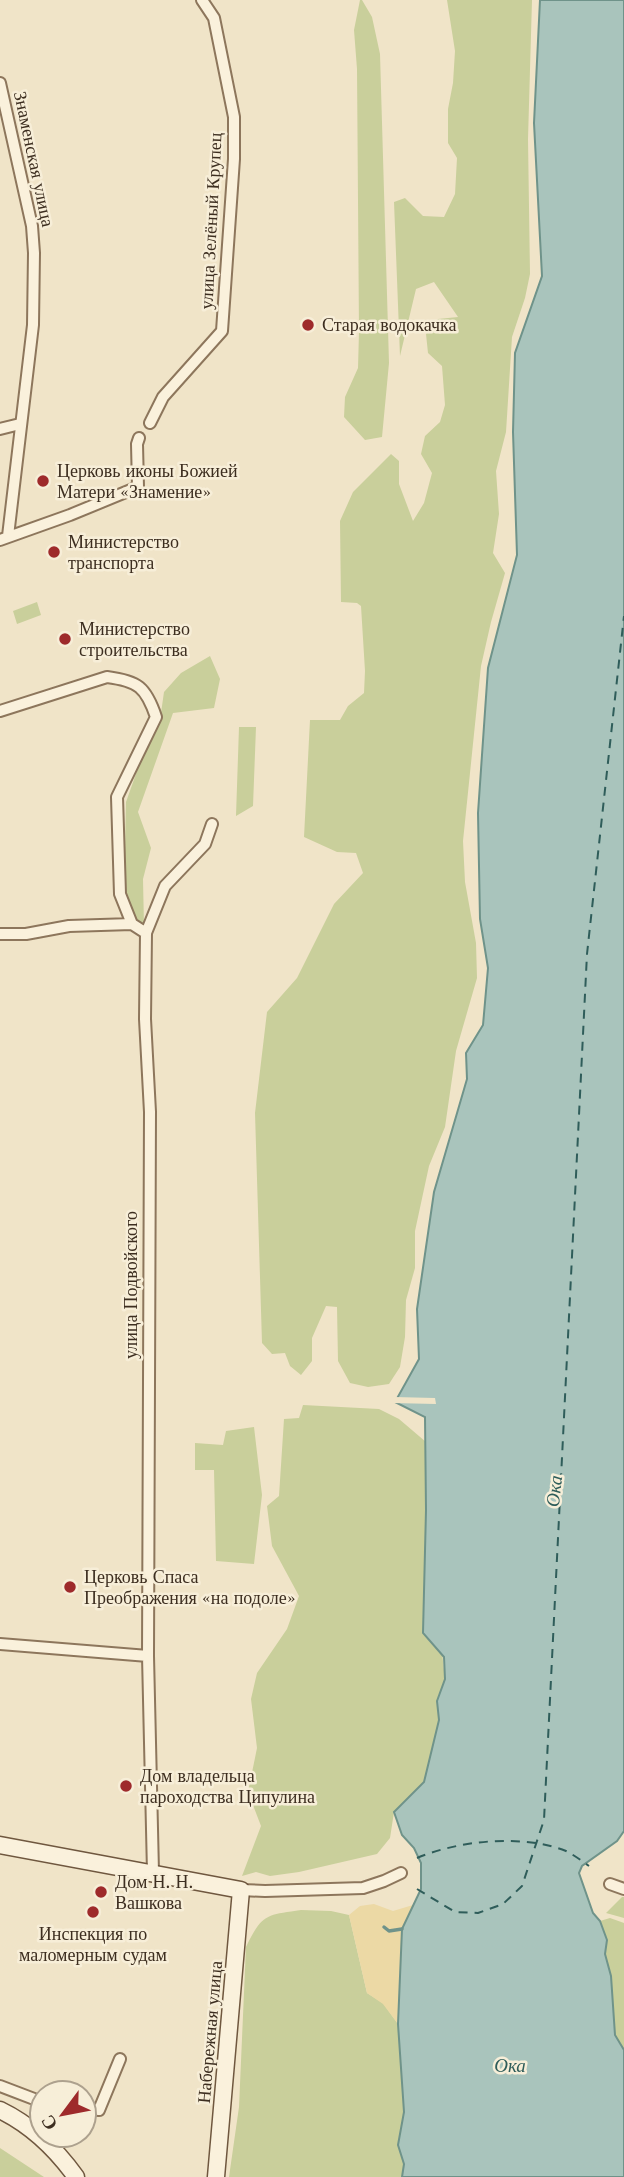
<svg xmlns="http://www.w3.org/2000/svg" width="624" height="2177" font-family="'Libre Baskerville',serif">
  <rect width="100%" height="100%" fill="#f0e4c8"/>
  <path fill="#c9cf9b" d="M 360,0 L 362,0 L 372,17 L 380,54 L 389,363 L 382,437 L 365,440 L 344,417 L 345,397 L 358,368 L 359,332 L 357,69 L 354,30 Z
    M 447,0 L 532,0 L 528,139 L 530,274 L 525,298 L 512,337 L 506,432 L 496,471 L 499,514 L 493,553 L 505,573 L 491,622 L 481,666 L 463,841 L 465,882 L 476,943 L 477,978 L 456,1051 L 445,1127 L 429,1166 L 415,1231 L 415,1268 L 406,1300 L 405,1337 L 400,1367 L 389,1384 L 368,1387 L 350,1383 L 338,1361 L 337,1307 L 326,1306 L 312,1338 L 312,1361 L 301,1375 L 290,1366 L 285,1353 L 272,1354 L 262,1343 L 255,1113 L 267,1012 L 297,978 L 334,904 L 363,873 L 356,853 L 337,852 L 304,837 L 310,720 L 340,720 L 348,706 L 364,693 L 365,671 L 361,606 L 357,603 L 341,602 L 340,521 L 353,492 L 391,454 L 399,461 L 399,484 L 413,521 L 424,503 L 432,473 L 421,454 L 425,436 L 440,422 L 445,405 L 442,366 L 428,353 L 426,334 L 438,319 L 458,317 L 434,282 L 416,289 L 400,356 L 394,202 L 405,198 L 423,216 L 444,217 L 455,194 L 457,158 L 448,143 L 448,109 L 453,83 L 455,51 Z
    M 37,602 L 41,615 L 17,624 L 13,611 Z
    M 210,656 L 220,679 L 214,708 L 173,713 L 138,812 L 151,848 L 143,879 L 144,927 L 136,921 L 124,894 L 126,802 L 137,771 L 160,720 L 164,692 L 181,673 Z
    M 239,727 L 256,727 L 253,806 L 236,816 Z
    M 303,1405 L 379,1409 L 399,1419 L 426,1442 L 426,1510 L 445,1679 L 437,1701 L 439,1720 L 424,1782 L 394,1812 L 390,1838 L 377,1854 L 299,1872 L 270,1876 L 256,1872 L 242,1876 L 261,1826 L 248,1792 L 257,1748 L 251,1699 L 257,1673 L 287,1629 L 299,1596 L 272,1546 L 267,1506 L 279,1496 L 284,1419 L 299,1418 Z
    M 254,1427 L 262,1495 L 254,1564 L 216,1561 L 214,1470 L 195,1470 L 195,1443 L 223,1445 L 226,1431 Z
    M 622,1897 L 624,1897 L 624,1918 L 606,1913 Z
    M 301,1910 L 331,1911 L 349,1915 L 367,1993 L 383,2003 L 398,2024 L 404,2112 L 398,2145 L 404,2164 L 402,2177 L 229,2177 L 239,2107 L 246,1947 C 262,1914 266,1915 301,1910 Z
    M 610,1918 L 624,1923 L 624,2050 L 615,2035 L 611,1976 L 605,1954 L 607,1940 L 600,1921 Z
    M 0,2148 L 44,2177 L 0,2177 Z"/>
  <path fill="#ecd9a5" d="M 374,1904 L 393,1911 L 413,1905 L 402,1929 L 398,2024 L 383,2004 L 367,1993 L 349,1915 L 360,1906 Z"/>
  <path fill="#a9c4bc" stroke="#6f938a" stroke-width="2" d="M 540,0 L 624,0 L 624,1831 L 617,1841 L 582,1866 L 579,1873 L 593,1913 L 600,1921 L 607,1940 L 605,1954 L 611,1976 L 615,2035 L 624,2050 L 624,2177 L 402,2177 L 404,2164 L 398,2145 L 404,2112 L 398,2024 L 402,1929 L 421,1889 L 421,1863 L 414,1848 L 402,1835 L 394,1812 L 424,1782 L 439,1720 L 437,1701 L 445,1679 L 444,1657 L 423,1633 L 426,1510 L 425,1417 L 395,1402 L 419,1359 L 417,1309 L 434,1192 L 467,1079 L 466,1053 L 483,1025 L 488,968 L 480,919 L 478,813 L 488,668 L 517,555 L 513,432 L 515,353 L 542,276 L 534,123 Z"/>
  <path fill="#f0e4c8" d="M 394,1397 L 435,1398 L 436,1404 L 392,1403 Z"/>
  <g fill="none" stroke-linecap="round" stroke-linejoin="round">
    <path stroke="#6f938a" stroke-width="3.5" d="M 384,1927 L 389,1931 L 402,1929"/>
    <path stroke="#2f5d5a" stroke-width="2" stroke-dasharray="9 7" stroke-linecap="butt" d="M 417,1858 C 460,1840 523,1834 566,1851 C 574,1855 582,1861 589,1866
      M 417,1889 L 455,1912 L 478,1913 L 503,1904 L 522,1886 L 544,1820 L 587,954 L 624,616"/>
    <defs>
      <path id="street" d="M 0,83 L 32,226 L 34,253 L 33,325 L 8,536
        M 150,423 L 163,397 L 222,331 L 234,159 L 234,117 L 214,18 L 202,0
        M 0,429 L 20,424
        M 0,540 L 70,515 L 138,487 L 137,444 L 139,438
        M 0,711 L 107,677 C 138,681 146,687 156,717 L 117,797 L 120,894 L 132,924 L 146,933 L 145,1019 L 150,1112 L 148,1656 L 153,1872
        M 146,933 L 165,886 L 205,844 L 212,824
        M 0,934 L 26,934 L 69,926 L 132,924
        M 0,1644 L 148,1656
        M 610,1884 L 624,1889
        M 241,1890 L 265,1891 L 363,1888 L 384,1881 L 401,1873
        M 0,2086 L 42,2102
        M 84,2109 L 99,2110 L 120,2059"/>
      <path id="secondary" d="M 0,1845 L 241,1890 L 216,2177
        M 0,2110 C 31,2125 56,2149 76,2177"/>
    </defs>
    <use href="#street" stroke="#8d765c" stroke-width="14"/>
    <use href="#secondary" stroke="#6f573f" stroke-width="19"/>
    <use href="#street" stroke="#faf1dc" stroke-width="10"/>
    <use href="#secondary" stroke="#faf1dc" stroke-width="16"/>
  </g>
  <g fill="#9e2a2b" stroke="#f7eed8" stroke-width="2.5">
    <circle cx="308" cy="325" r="7"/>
    <circle cx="43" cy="481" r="7"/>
    <circle cx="54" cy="552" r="7"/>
    <circle cx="65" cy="639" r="7"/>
    <circle cx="70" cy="1587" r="7"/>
    <circle cx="126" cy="1786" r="7"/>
    <circle cx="101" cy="1892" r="7"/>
    <circle cx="93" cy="1912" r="7"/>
  </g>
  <g text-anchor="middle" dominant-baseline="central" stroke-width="5" stroke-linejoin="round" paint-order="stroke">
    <g font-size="18" fill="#3d2e20" stroke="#f7eed8">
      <text transform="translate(34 159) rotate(78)">Знаменская улица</text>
      <text transform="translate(211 221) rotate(-87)">улица Зелёный Крупец</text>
      <text transform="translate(131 1285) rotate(-90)">улица Подвойского</text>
      <text transform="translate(210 2032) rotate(-85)">Набережная улица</text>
    </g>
    <g font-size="18" fill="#3d2e20" stroke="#f7eed8" text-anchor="start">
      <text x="322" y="325">Старая водокачка</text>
      <text x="57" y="471">Церковь иконы Божией<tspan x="57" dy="21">Матери «Знамение»</tspan></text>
      <text x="68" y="542">Министерство<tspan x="68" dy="21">транспорта</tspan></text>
      <text x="79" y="629">Министерство<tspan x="79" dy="21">строительства</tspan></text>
      <text x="84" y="1577">Церковь Спаса<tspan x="84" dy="21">Преображения «на подоле»</tspan></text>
      <text x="140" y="1776">Дом владельца<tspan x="140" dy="21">пароходства Ципулина</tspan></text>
      <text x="115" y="1882">Дом Н. Н.<tspan x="115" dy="21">Вашкова</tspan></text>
      <text x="93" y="1934" text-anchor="middle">Инспекция по<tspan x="93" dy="21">маломерным судам</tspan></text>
    </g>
    <g font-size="19" font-style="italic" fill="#2f5d5a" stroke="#f7eed8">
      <text transform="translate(554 1491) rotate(-84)">Ока</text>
      <text x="510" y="2065">Ока</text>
    </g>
  </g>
  <g transform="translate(63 2114) rotate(238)"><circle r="33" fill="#f7eed8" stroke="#ada18e" stroke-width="2"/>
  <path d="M0-5L12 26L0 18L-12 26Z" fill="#9e2a2b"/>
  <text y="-10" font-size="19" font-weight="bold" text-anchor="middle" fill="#3d2e20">С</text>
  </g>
</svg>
